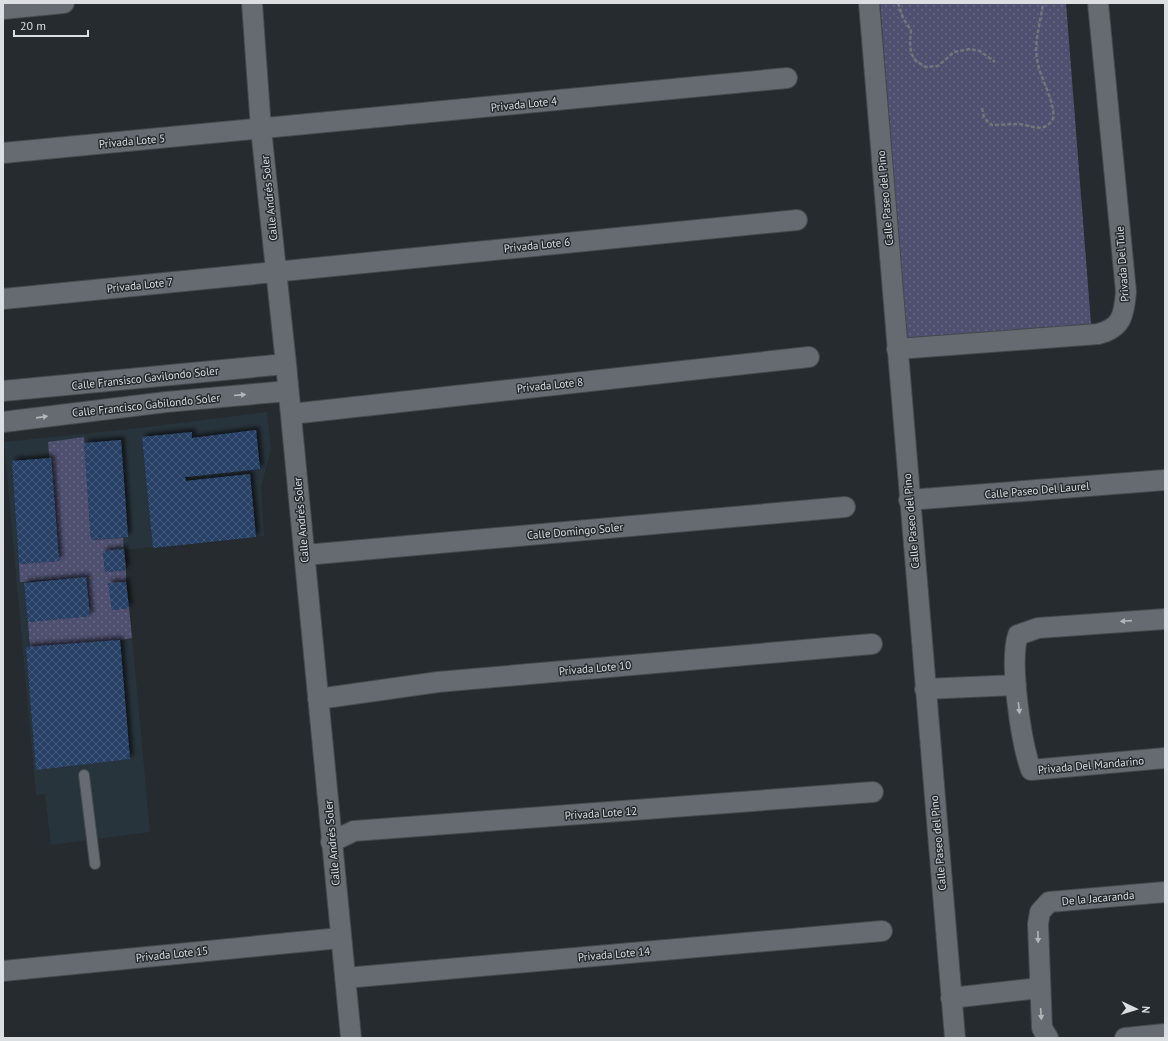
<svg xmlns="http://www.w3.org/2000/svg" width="1168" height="1041" font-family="'PT Sans',sans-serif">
  <defs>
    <pattern id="park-dots" width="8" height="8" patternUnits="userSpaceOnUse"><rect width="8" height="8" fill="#4f506f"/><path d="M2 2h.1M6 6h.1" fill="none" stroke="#686983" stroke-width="1.8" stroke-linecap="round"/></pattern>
    <pattern id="building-cross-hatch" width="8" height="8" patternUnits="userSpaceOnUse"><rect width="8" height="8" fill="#283f66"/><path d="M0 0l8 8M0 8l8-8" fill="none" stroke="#475a7c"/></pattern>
    <filter id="shadow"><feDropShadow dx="3.5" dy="-3.5" stdDeviation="2" flood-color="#0009"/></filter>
  </defs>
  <rect width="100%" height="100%" fill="#262b2f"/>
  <path fill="#28343c" d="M 267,412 L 271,449 L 261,487 L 264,536 L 124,550 L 150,832 L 51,845 L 45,794 L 36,795 L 34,773 L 4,442 L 140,428 Z"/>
  <path fill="url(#park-dots)" d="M 880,3 L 1066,3 L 1091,324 L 907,339 Z
    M 84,437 L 91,540 L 123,538 L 124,549 L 103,551 L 105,572 L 126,570 L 126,582 L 109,584 L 112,610 L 129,608 L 132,638 L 120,640 L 30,647 L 28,622 L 90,616 L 86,577 L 20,582 L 19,564 L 58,561 L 48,442 Z"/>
  <path fill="url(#building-cross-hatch)" filter="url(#shadow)" d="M 256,430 L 260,469 L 185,477 L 186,481 L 250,474 L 256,537 L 153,548 L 142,437 L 192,432 L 192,438 Z
    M 121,440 L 128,537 L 91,540 L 84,443 Z
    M 51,458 L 59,561 L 19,564 L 12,461 Z
    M 124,549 L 126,570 L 105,572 L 103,551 Z
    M 86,577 L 90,616 L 28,622 L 24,583 Z
    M 126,582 L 129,608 L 112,610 L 108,583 Z
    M 120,640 L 130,759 L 36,770 L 26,647 Z"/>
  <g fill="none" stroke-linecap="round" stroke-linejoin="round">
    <defs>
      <path id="lane" d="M 84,775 L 95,864"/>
      <path id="street" d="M 252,3 L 261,129 L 286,364 L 351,1038
        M 869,3 L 955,1038
        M 3,9 L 64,3
        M 3,153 L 787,78
        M 3,299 L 797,220
        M 897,349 L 1098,334 C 1122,328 1124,315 1126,292 L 1098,3
        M 3,391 L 286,364
        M 291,414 L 809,357
        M 3,422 L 166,402 L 288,391
        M 909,500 L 1165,480
        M 305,555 L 845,507
        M 1165,619 L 1038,628 L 1018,635 C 1009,662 1021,742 1031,770 L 1165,758
        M 925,689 L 1016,685
        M 318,699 L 438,682 L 872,644
        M 331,842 L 354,831 L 873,792
        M 3,971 L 340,938
        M 345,978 L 882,931
        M 951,998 L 1039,988
        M 1048,1038 L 1042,1028 L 1038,924 L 1040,912 L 1049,902 L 1165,892
        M 1125,1038 L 1165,1034"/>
    </defs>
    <use href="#lane" stroke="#44494c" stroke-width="12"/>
    <use href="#street" stroke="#44494c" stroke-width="22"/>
    <path stroke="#717679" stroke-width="2.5" stroke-dasharray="4 2" stroke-linecap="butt" d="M 898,3 L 903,18 L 911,30 L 910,42 L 911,53 L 916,61 L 926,67 L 938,66 L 954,52 L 970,49 L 980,51 L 995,62
      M 982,108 L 984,118 L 992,125 C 1000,125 1009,124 1017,124 C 1031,124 1043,135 1053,119 C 1056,102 1039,77 1037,59 C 1034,39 1041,22 1043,3"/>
    <use href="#lane" stroke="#656b70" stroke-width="10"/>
    <use href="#street" stroke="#656b70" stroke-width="20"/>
  </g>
  <defs><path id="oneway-solid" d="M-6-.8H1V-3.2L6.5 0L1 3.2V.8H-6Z"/></defs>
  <g fill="#b2b6b9">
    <use href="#oneway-solid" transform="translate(240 395) rotate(-5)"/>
    <use href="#oneway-solid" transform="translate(42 417) rotate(-8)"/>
    <use href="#oneway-solid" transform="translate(1126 621) rotate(176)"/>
    <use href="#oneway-solid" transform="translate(1019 708) rotate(83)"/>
    <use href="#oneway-solid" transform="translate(1038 937) rotate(89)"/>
    <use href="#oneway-solid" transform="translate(1041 1014) rotate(86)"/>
  </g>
  <g text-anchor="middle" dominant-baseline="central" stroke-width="3" stroke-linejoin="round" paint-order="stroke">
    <g font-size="11" fill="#dbdfe1" stroke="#262b2f">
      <text transform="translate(524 104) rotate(-6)">Privada Lote 4</text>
      <text transform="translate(132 141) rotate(-5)">Privada Lote 5</text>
      <text transform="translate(269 198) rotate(-96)">Calle Andrés Soler</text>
      <text transform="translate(885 198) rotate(-95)">Calle Paseo del Pino</text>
      <text transform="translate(537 245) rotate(-6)">Privada Lote 6</text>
      <text transform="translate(1122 264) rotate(-94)">Privada Del Tule</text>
      <text transform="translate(140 285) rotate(-6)">Privada Lote 7</text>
      <text transform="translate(145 378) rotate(-6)">Calle Fransisco Gavilondo Soler</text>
      <text transform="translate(550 385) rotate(-6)">Privada Lote 8</text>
      <text transform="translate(146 405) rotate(-6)">Calle Francisco Gabilondo Soler</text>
      <text transform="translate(1037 490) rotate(-5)">Calle Paseo Del Laurel</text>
      <text transform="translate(301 520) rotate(-95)">Calle Andrés Soler</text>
      <text transform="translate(911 521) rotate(-95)">Calle Paseo del Pino</text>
      <text transform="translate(575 531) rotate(-5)">Calle Domingo Soler</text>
      <text transform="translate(595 668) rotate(-5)">Privada Lote 10</text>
      <text transform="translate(1091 765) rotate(-5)">Privada Del Mandarino</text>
      <text transform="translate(601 813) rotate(-4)">Privada Lote 12</text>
      <text transform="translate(332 843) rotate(-95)">Calle Andrés Soler</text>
      <text transform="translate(938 843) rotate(-95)">Calle Paseo del Pino</text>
      <text transform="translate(1098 898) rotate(-5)">De la Jacaranda</text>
      <text transform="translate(172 954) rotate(-6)">Privada Lote 15</text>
      <text transform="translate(614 954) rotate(-5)">Privada Lote 14</text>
    </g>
  </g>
  <rect width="1168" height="1041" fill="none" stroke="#dbdfe1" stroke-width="8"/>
  <g transform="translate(1136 1009) rotate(94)" stroke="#262b2f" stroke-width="3" paint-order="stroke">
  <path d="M0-3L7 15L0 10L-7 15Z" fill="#dbdfe1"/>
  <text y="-6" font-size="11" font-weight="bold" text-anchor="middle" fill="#dbdfe1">N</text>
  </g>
  <path d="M14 30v6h74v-6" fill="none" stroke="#dbdfe1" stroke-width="2"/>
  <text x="20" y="30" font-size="12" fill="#dbdfe1" stroke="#262b2f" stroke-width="3" paint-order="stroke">20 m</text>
</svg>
